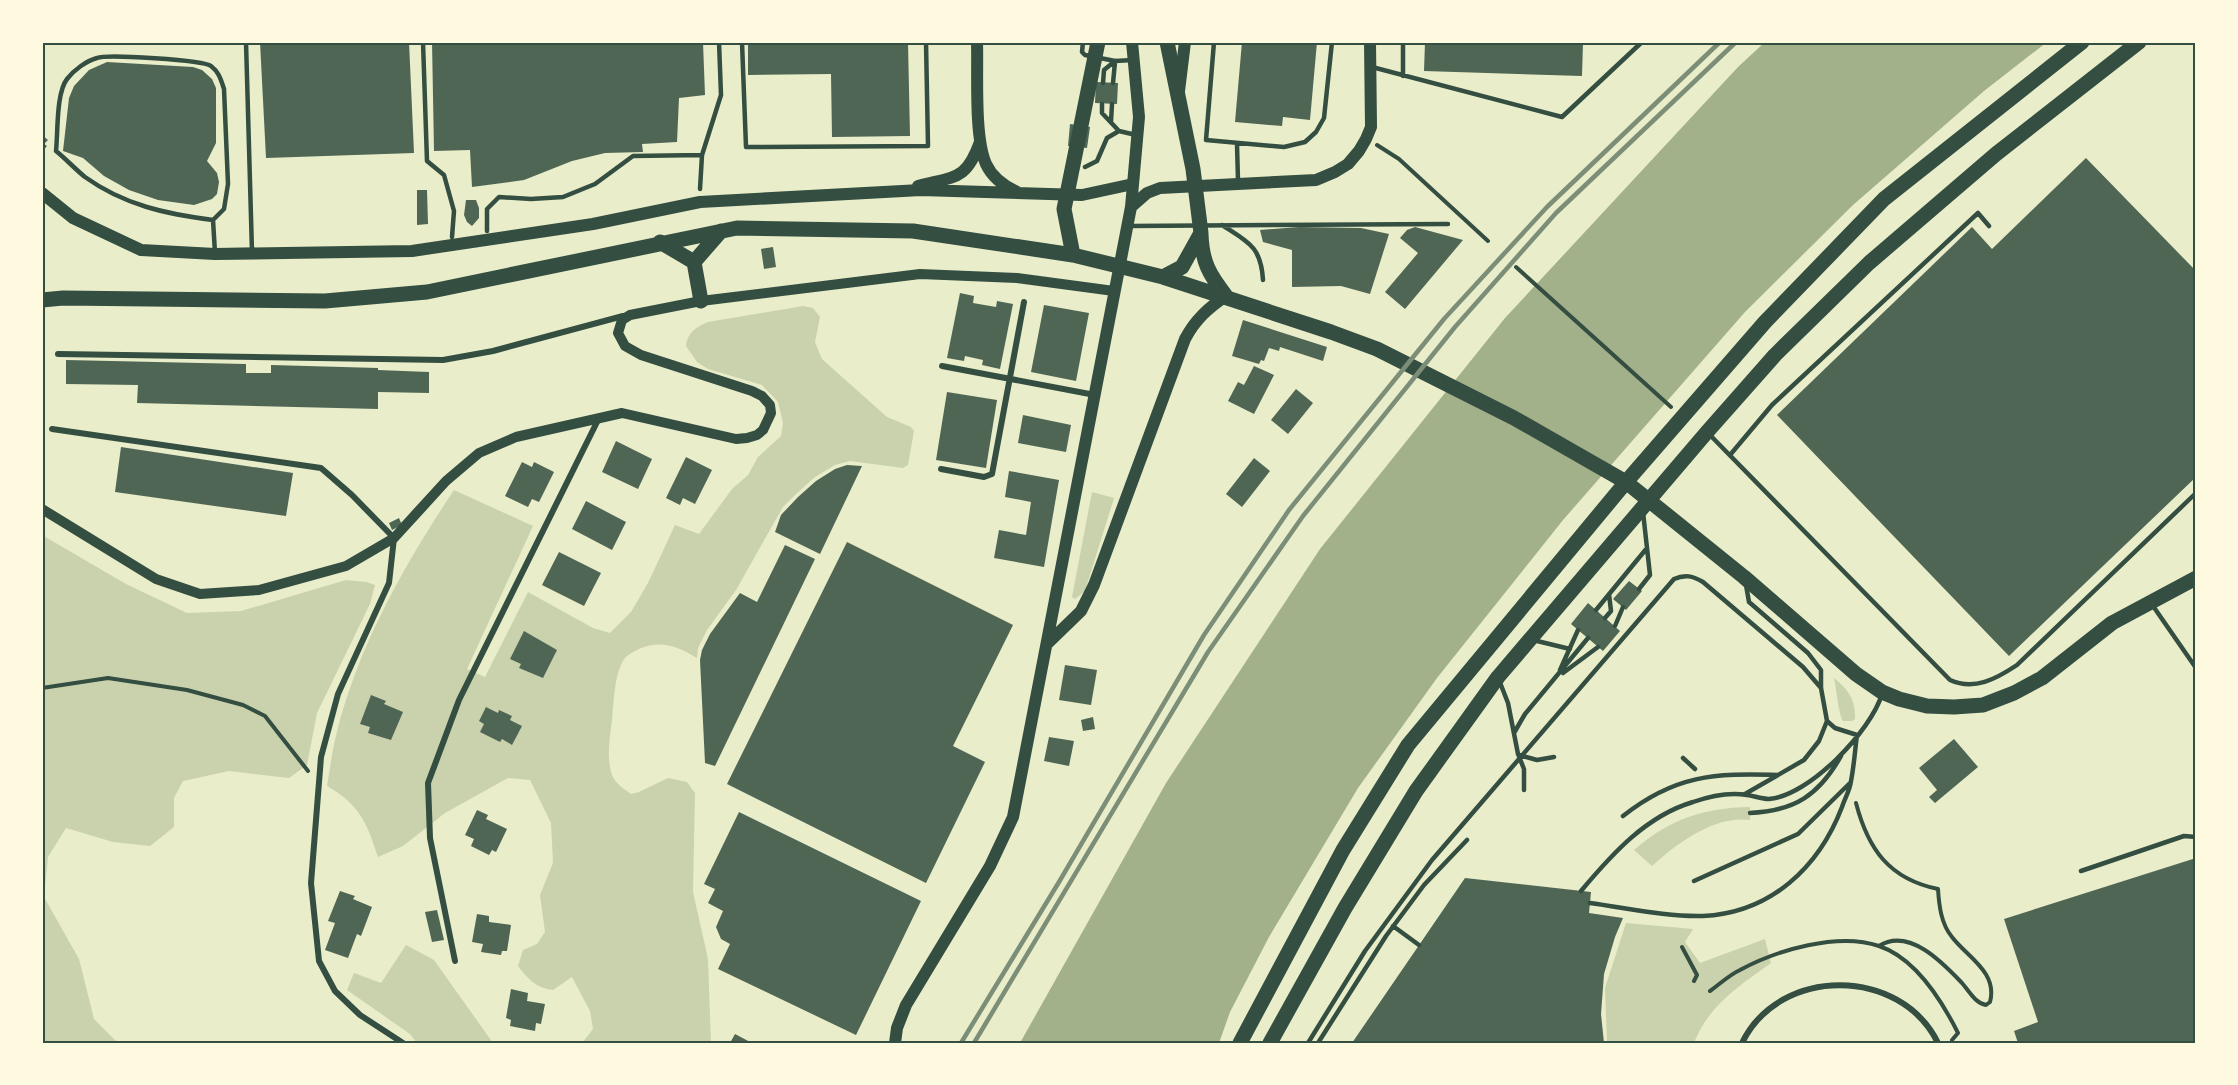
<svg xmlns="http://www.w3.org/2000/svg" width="2238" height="1085" font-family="'Public Sans',sans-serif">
  <rect width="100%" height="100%" fill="#e9edc9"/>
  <path fill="#cad2ad" d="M 803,306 L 813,308 L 820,317 L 815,342 L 822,359 L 887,417 L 911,427 L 914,431 L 908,465 L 903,468 L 850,461 L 835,465 L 815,477 L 795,495 L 783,507 L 736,590 L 707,630 L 698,648 L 697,658 C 678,647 663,640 641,648 C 635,651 626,655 623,661 C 614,676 614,703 612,720 C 610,737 606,757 612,775 C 616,784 623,788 631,794 L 639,792 L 668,778 L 687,782 L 695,793 L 693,892 L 708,959 L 711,1043 L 582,1043 L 593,1029 L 590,1011 L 572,977 L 553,990 C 536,988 528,979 518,966 L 523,950 L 537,944 L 545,932 L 540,895 L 553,863 L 551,823 L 530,780 L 508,778 L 445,813 L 403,846 L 378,857 C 367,823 359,804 327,786 C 330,769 332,752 336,736 C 357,648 404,565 454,490 L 533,526 L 467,669 L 485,677 L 528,592 L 593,628 L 610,633 L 631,612 L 648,583 L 675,525 L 699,534 L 732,489 L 748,475 L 758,457 L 781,436 L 783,423 L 778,402 L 762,385 L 708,369 L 697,362 L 686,346 C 687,333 696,327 708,322 Z
    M 1092,492 L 1114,498 L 1085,591 L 1075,599 L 1072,597 Z
    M 42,535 L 126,584 L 187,613 L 241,611 L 346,580 L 366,582 L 375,585 L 370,604 L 317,713 L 307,765 L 289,778 L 229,771 L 183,781 L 174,798 L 174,827 L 150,846 L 113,842 L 66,828 L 48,857 L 44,897 L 79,959 L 94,1019 L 118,1043 L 42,1043 Z
    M 1834,678 C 1848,689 1856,700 1855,719 L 1852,721 L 1843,721 C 1839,716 1836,687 1834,678 Z
    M 1750,807 L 1750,820 C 1714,815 1676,844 1652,866 L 1634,850 C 1670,819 1703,808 1750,807 Z
    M 1626,923 L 1693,929 L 1685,942 L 1700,963 L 1765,939 L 1771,963 C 1740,985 1708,1006 1694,1043 L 1607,1043 L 1605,988 Z
    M 406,945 L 434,960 L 493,1043 L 417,1043 L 410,1034 L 347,990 L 354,973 L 381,983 Z"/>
  <path fill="#a3b18a" d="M 1765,42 L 2047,42 L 1984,91 L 1853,205 L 1745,312 L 1563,520 L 1437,678 L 1358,788 L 1269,937 L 1230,1012 L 1219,1043 L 1020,1043 L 1166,783 L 1320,549 L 1505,318 L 1738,67 Z"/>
  <path fill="#4f6655" d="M 260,42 L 409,42 L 414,153 L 266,158 Z
    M 432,42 L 703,42 L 705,95 L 679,98 L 677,142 L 642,144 L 643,152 L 605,153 L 572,161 L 524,180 L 472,187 L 470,150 L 434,151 Z
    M 748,42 L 908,42 L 910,136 L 832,137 L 831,74 L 748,75 Z
    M 1242,42 L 1317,42 L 1310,120 L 1283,117 L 1282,126 L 1235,122 Z
    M 1425,42 L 1583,42 L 1582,76 L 1424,71 Z
    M 107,62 L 193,67 L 202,70 L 212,79 L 216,88 L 216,143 L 207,161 L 217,173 L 219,182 L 217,194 L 212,199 L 194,205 L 158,200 L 129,190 L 104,176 L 83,158 L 63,151 L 69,98 L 74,86 L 89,70 Z
    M 1096,82 L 1118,83 L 1117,104 L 1095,103 Z
    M 1070,124 L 1090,127 L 1087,148 L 1068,146 Z
    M 42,135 L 48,140 L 44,144 L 47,146 L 42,152 Z
    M 2086,158 L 2196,271 L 2196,477 L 2009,656 L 1777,415 L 1972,227 L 1992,249 Z
    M 417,190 L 427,190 L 428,224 L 417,225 Z
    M 466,200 L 476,200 L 479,208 L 479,218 L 472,226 L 467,222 L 464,215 Z
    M 1299,227 L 1361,228 L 1389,234 L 1370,294 L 1341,286 L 1292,287 L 1292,250 L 1263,242 L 1260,230 Z
    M 1415,227 L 1463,240 L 1405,309 L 1385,292 L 1418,253 L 1400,238 L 1407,230 Z
    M 773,247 L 776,267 L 764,269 L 761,249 Z
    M 960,293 L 974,296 L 973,303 L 996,307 L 997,301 L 1013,304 L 1000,369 L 982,365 L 983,360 L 965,356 L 964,361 L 947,358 Z
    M 1044,305 L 1089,313 L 1076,381 L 1031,372 Z
    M 1243,320 L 1327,347 L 1323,361 L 1280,347 L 1279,351 L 1269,348 L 1264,361 L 1261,360 L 1259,364 L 1232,356 Z
    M 66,360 L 246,364 L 246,373 L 271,373 L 271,365 L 378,368 L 378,370 L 429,372 L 429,393 L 378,392 L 378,409 L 137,403 L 138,385 L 66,384 Z
    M 1254,366 L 1274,375 L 1254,414 L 1228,401 L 1238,382 L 1244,385 Z
    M 1296,389 L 1313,403 L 1288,434 L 1271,420 Z
    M 947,392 L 997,400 L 986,468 L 936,460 Z
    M 1023,415 L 1071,425 L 1066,452 L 1018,443 Z
    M 616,441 L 652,459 L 638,489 L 602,472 Z
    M 121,447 L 293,473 L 286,516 L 115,492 Z
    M 686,457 L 712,470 L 695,504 L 683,498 L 680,505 L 666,498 Z
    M 1254,458 L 1270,471 L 1242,507 L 1226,494 Z
    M 522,462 L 532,467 L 534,462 L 554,472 L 539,502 L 532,499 L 528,507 L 505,496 Z
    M 847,465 L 862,466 L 820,554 L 775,532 L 781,515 L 798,497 L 816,481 L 835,469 Z
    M 1009,471 L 1059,480 L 1044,567 L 994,558 L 999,530 L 1026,535 L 1031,502 L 1005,497 Z
    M 586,501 L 626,522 L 612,550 L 572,529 Z
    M 399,518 L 402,525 L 392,530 L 389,523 Z
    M 847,542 L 1013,625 L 953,746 L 985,762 L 926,883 L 727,784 Z
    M 785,545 L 815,559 L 715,766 L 705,763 L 700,660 L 702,650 L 710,634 L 740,593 L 757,602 Z
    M 559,552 L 601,573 L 584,606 L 542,585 Z
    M 1629,581 L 1642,591 L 1626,610 L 1613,599 Z
    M 1588,603 L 1620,631 L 1603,651 L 1571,624 Z
    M 524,631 L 557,650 L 543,678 L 519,668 L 521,664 L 510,659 Z
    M 1065,665 L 1097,670 L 1091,705 L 1059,700 Z
    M 371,695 L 386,701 L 384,704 L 403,712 L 391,740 L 368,733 L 370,727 L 360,724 Z
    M 486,707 L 498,713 L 499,710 L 512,716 L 510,720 L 522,726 L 512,745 L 502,739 L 500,742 L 480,732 L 484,724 L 479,721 Z
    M 1093,717 L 1095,729 L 1083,731 L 1081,720 Z
    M 1049,737 L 1074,741 L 1069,766 L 1044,761 Z
    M 1954,739 L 1978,767 L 1935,803 L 1929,797 L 1937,790 L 1919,768 Z
    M 477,810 L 488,815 L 486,819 L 507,829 L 496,852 L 492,850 L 489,855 L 471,846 L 474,839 L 465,835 Z
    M 739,812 L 921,901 L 856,1035 L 718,969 L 730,944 L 721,939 L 716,927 L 723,911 L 708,903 L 715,889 L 704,884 Z
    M 2196,858 L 2196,1043 L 2018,1043 L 2014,1031 L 2038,1022 L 2004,919 Z
    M 1465,878 L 1591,892 L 1589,913 L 1623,918 L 1615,937 L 1604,974 L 1601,1014 L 1604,1043 L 1352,1043 Z
    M 340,891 L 355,896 L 353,899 L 372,907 L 361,936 L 357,934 L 348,958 L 325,950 L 335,923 L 328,921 Z
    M 437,910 L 444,940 L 432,942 L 425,912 Z
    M 477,914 L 489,916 L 489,922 L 511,925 L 507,951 L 502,951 L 501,955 L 481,952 L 483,944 L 472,942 Z
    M 511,989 L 528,993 L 527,1001 L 545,1004 L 541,1024 L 536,1023 L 535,1031 L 510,1026 L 511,1020 L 506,1018 Z
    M 735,1034 L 752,1043 L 730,1043 Z"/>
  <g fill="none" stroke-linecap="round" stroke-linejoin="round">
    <path stroke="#344e41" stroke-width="4" d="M 1377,145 L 1399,159 L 1488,241
      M 1516,267 L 1671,407
      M 42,688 L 108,678 L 187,690 L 243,705 L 265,716 L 308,771
      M 1856,803 C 1868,849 1889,879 1938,889 C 1939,905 1941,924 1952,937 C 1967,957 1998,972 1990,1002 L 1986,1005 C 1975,1003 1969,991 1962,983 C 1943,963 1909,927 1879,946
      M 1682,947 L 1697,975 L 1694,981
      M 1710,991 C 1720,984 1729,975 1740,970 C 1777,950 1838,932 1879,946 C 1915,958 1942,1001 1958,1033 L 1952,1040"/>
    <path stroke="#344e41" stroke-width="4.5" d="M 246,42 L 252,252
      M 423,42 L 427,161 L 444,175 L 454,211 L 452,237
      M 742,42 L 746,147 L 928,146 L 926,42
      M 1083,42 L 1082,52 L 1085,55 L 1115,61 L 1133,60
      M 1214,42 L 1206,140 L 1284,147 L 1305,142 L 1316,132 L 1324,118 L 1332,42
      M 1372,67 L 1562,117 L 1642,42
      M 1403,76 L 1403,42
      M 1103,83 L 1104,70 L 1115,61
      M 1113,83 L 1115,62
      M 1102,104 L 1102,113 L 1119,131 L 1136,135
      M 1111,122 L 1112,104
      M 1237,144 L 1238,181
      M 1085,167 L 1097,161 L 1107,138 L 1119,131
      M 700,189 L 702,155 L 721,95 L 719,42
      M 213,220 C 166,214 124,205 85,177 C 75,169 66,159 56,151 C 58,133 56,93 67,79 C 74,70 86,61 97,58 C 107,54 203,60 211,66 C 219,72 221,80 224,89 L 228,184 L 224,209 L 213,220 L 215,253
      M 1222,225 C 1248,242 1261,246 1263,280
      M 1130,226 L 1448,224
      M 487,231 L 487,209 L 499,197 L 531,199 L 563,197 L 595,184 L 633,156 L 702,155
      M 1709,434 L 1950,680 C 1974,691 1996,679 2017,665 L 2196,493
      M 1730,455 L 1772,405 L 1978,213 L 1989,226
      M 1639,589 L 1650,575 L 1643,512
      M 2153,606 L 2196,668
      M 1596,610 L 1647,548
      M 1605,618 L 1611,611 L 1609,594
      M 1615,626 L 1623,607
      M 1533,640 L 1570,649
      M 1560,670 L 1578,630
      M 1563,673 L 1598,647
      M 1499,680 L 1508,703 L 1518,754 L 1524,769 L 1524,790
      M 1827,721 L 1835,728 L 1857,735
      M 1514,733 L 1525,714 L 1588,638
      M 1519,755 L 1537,760 L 1554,757
      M 1683,758 L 1695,769
      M 1745,794 L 1804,760 L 1819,741 L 1827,721 L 1821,688 L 1821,670 L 1808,653 L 1749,602 L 1746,585
      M 1750,813 C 1795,811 1819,795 1841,756
      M 1623,816 C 1675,775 1714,773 1778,775
      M 2081,871 L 2184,836 L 2196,837
      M 1694,881 L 1798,834 L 1849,784
      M 1581,891 C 1612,854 1646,816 1693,802 C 1710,796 1730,792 1747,795 C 1754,796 1762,799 1769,799 C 1809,796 1871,731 1882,694
      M 1590,903 C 1627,908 1666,917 1703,916 C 1771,913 1819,867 1842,807 C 1845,798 1850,790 1851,781 C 1854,766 1855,750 1857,735
      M 1393,926 L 1419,945
      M 1308,1043 L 1365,951 L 1432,860 L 1674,579 C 1685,574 1693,576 1703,582 L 1803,667 L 1821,688
      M 1318,1043 L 1386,936 L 1424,885 L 1467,840"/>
    <path stroke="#344e41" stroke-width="6" d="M 58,354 L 443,360 L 493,351 L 623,316
      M 942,366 L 1095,395
      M 52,429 L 321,468 L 352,495 L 394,538 L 389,583 L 338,694 L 321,757 L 311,883 L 319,961 L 335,991 L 360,1015 L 403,1043
      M 941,469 L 984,477 L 992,474 L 1024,302
      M 455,961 L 430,838 L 428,783 L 459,700 L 599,418
      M 1742,1043 C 1780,965 1901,967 1938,1043"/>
    <path stroke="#344e41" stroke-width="10" d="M 42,509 L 156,579 L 200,594 L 259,590 L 346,566 L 394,538 L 446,481 L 479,453 L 516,437 L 622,413 L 736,439 L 747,438 L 757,435 L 763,430 L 771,413 L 770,405 L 762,396 L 752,391 L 641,355 L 625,346 L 618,333 L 622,320 L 630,315 L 701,301 L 920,274 L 1017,278 L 1114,291"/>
    <path stroke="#344e41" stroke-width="12" d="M 977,42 C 978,73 974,137 986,164 C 992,177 1004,186 1017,192
      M 1179,91 L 1185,42
      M 918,186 C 955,176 966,181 980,142
      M 42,193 L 73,218 L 141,250 L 215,254 L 412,251 L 593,224 L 700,202 L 921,190 L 1082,195 L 1133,184
      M 1131,207 L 1147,193 L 1160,188 L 1316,180 L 1335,172 L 1348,164 L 1359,151 L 1366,139 L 1371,127 L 1370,42
      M 1047,644 L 1081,611 L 1094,585 L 1185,339 C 1195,320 1208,308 1226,296
      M 895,1043 L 897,1028 L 906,1005 L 990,866 L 1013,817 L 1131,207 L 1139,117 L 1132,42"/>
    <path stroke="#344e41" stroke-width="15" d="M 1201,234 C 1202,262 1209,274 1226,296
      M 660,242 L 694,262 L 701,301
      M 1073,255 L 1064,209 L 1098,42
      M 694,262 L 721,231
      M 1163,277 L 1182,267 L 1201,233 L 1193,169 L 1167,42
      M 42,300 L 63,298 L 325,301 L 427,292 L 737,228 L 913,231 L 1073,255 L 1163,277 L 1331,332 L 1377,349 L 1514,418 L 1626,482 L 1744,577 L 1856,674 L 1882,692 L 1899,699 L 1927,706 L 1954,707 L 1983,705 L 2014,693 L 2042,678 L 2112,623 L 2196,578
      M 1240,1043 L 1343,850 L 1408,745 L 1626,482 L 1765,322 L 1884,199 L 2082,42
      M 1270,1043 L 1345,908 L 1416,791 L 1498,677 L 1707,432 L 1775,355 L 1869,263 L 1996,154 L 2139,42"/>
    <path stroke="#7c8e77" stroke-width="4.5" d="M 961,1043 L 1059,882 L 1204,635 L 1289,510 L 1444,319 L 1547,207 L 1720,42
      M 974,1043 L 1208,652 L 1303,516 L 1455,327 L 1556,213 L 1736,42"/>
  </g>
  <rect width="2238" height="1085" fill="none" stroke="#fefae0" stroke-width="87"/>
  <rect x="44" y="44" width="2150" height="998" fill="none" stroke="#344e41" stroke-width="2"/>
</svg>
